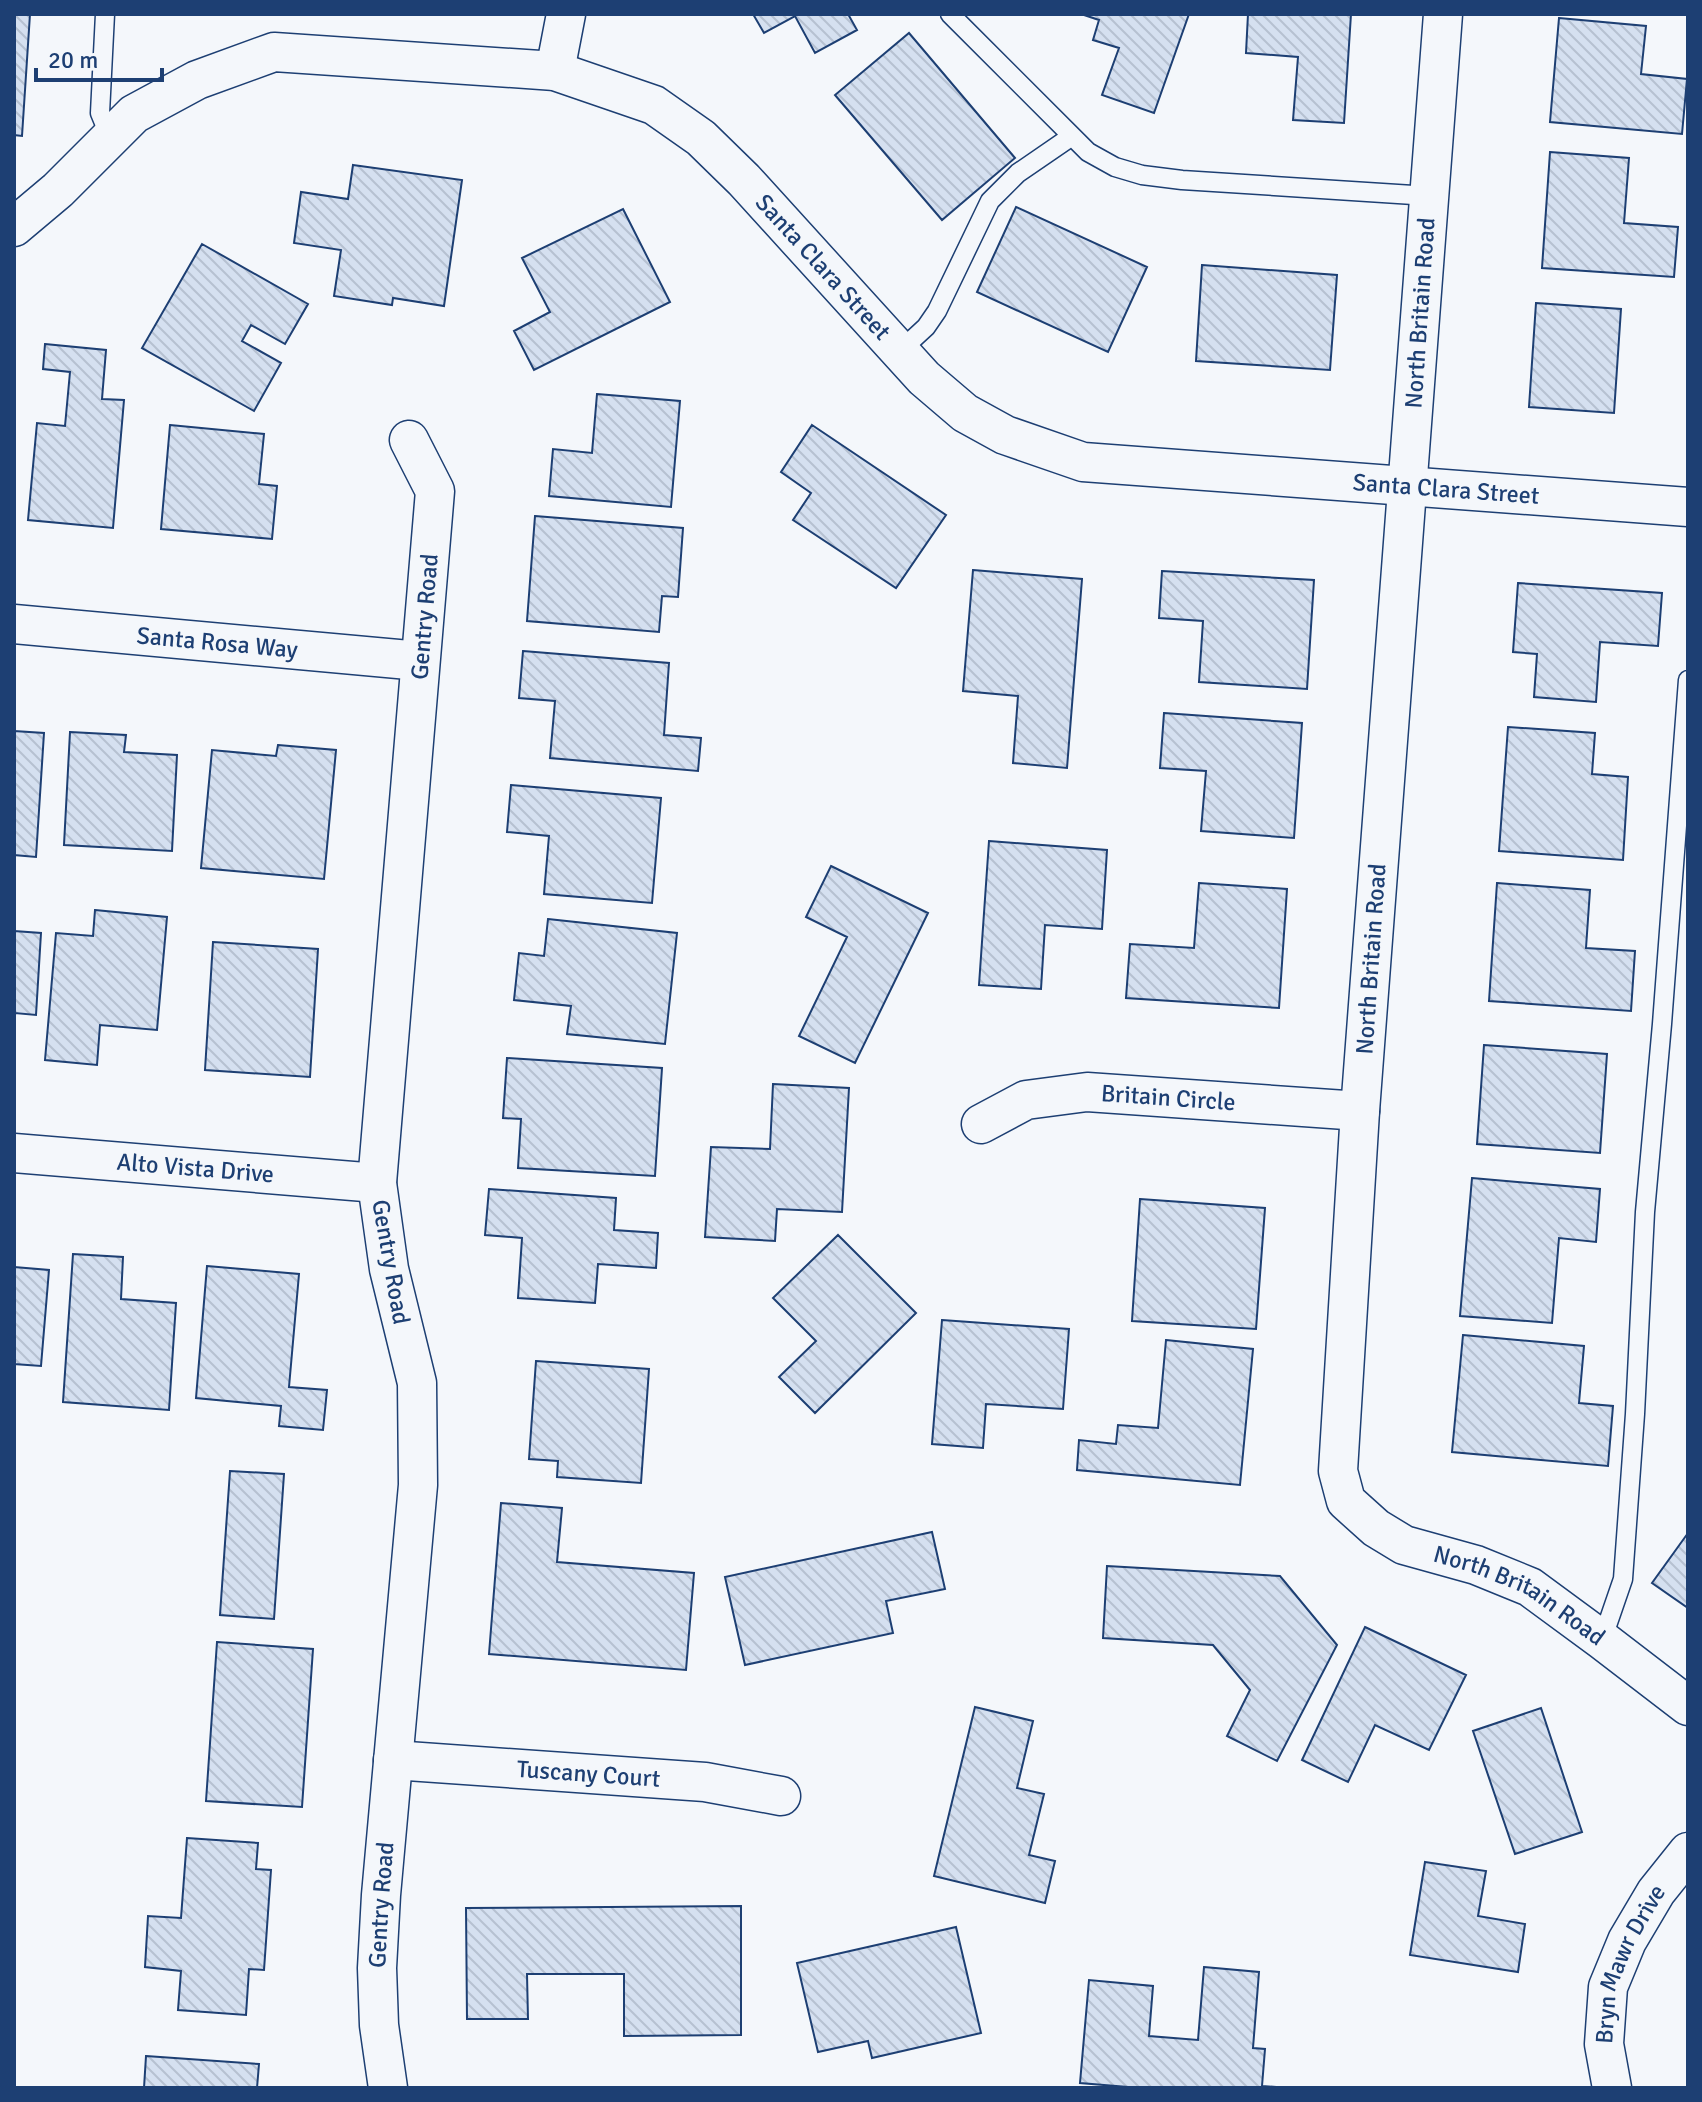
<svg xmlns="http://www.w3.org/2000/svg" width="1702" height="2102" font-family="Signika,sans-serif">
  <defs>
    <pattern id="building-back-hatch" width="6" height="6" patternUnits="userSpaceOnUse" patternTransform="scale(2)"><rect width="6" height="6" fill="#d5e0f0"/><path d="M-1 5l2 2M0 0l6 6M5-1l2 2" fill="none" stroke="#b6c1d1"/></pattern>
  </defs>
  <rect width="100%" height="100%" fill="#f4f7fb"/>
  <path fill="url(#building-back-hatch)" stroke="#1d3f73" stroke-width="2" d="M 14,14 L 30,14 L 22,136 L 14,135 Z
    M 753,14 L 848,14 L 857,30 L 815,53 L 795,16 L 764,33 Z
    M 1081,14 L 1189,14 L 1154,113 L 1102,95 L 1119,48 L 1093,40 L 1099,20 Z
    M 1248,14 L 1351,14 L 1344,123 L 1293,120 L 1298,57 L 1246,53 Z
    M 1559,18 L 1646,26 L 1641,74 L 1687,79 L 1682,134 L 1550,122 Z
    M 909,33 L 1015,158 L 942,220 L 835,95 Z
    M 1550,152 L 1629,158 L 1624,223 L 1678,227 L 1674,277 L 1542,268 Z
    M 353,165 L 462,180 L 444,306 L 393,298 L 392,305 L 334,296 L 341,250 L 294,243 L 301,192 L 348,199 Z
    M 1016,207 L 1147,267 L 1108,352 L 977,292 Z
    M 623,209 L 670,302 L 534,370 L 514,331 L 550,312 L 522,258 Z
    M 202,244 L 308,304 L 285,344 L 251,325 L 242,341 L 281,363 L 254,411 L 142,348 Z
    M 1202,265 L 1337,275 L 1330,370 L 1196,361 Z
    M 1536,303 L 1621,309 L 1614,413 L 1529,407 Z
    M 45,344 L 106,350 L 102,399 L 124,400 L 113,528 L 28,520 L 37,423 L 65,426 L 70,372 L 43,369 Z
    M 597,394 L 680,401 L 671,507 L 549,496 L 553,449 L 592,453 Z
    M 170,425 L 264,434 L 259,484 L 277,486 L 272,539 L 161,529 Z
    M 812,425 L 946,515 L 896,588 L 793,520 L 811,493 L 781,472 Z
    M 535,516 L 683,528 L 678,597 L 662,596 L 659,632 L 527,621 Z
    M 973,570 L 1082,579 L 1067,768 L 1013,763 L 1018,696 L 963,691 Z
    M 1162,571 L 1314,580 L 1307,689 L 1199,682 L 1203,621 L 1159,618 Z
    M 1518,583 L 1662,593 L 1658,646 L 1600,642 L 1596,702 L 1534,697 L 1537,654 L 1513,652 Z
    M 523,651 L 669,663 L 664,735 L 701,738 L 698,771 L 550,758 L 555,701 L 519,698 Z
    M 1164,713 L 1302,723 L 1294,838 L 1201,831 L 1206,771 L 1160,768 Z
    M 1508,727 L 1595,733 L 1592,774 L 1628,777 L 1623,860 L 1499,851 Z
    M 14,731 L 44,733 L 36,857 L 14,855 Z
    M 70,732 L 126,735 L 124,752 L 177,755 L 172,851 L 64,845 Z
    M 278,745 L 336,750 L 324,879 L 201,868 L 212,750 L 276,756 Z
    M 511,785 L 661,798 L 652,903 L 544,894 L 549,836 L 507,832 Z
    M 989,841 L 1107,850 L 1102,929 L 1045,925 L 1041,989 L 979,985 Z
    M 831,866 L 928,913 L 855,1063 L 799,1036 L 847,937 L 806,917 Z
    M 1199,883 L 1287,889 L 1279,1008 L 1126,998 L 1130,944 L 1194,948 Z
    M 1497,883 L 1590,890 L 1586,948 L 1635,951 L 1631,1011 L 1489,1001 Z
    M 95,910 L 167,917 L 157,1030 L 100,1025 L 97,1065 L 45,1060 L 56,933 L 93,936 Z
    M 548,919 L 677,933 L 665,1044 L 567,1034 L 571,1006 L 514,1000 L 519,953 L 544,956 Z
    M 14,931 L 41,933 L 36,1015 L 15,1013 L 14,1027 Z
    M 213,942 L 318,949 L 310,1077 L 205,1070 Z
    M 1484,1045 L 1607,1054 L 1600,1153 L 1477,1144 Z
    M 507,1058 L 662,1068 L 655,1176 L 518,1168 L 521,1119 L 503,1118 Z
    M 773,1084 L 849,1088 L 842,1212 L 777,1209 L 775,1241 L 705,1237 L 711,1147 L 770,1149 Z
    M 1472,1178 L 1600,1189 L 1596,1242 L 1559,1238 L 1552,1323 L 1460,1316 Z
    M 489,1189 L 616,1198 L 614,1230 L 658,1233 L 656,1268 L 598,1264 L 595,1303 L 518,1298 L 522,1238 L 485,1235 Z
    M 1140,1199 L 1265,1208 L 1256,1329 L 1132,1321 Z
    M 838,1235 L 916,1313 L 815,1413 L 779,1377 L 816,1341 L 773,1298 Z
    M 73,1254 L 123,1257 L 121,1299 L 176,1303 L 169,1410 L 63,1402 Z
    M 207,1266 L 299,1274 L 289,1387 L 327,1390 L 323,1430 L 279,1426 L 281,1406 L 196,1398 Z
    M 14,1267 L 49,1270 L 41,1366 L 14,1364 Z
    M 942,1320 L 1069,1329 L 1063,1409 L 986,1404 L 983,1448 L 932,1444 Z
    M 1463,1335 L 1584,1346 L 1579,1403 L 1613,1406 L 1608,1466 L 1452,1452 Z
    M 1166,1340 L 1253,1349 L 1240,1485 L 1077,1470 L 1079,1440 L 1116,1444 L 1118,1425 L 1158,1428 Z
    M 536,1361 L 649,1369 L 641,1483 L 557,1477 L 558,1461 L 529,1459 Z
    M 230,1471 L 284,1474 L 274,1619 L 220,1615 Z
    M 501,1503 L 562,1508 L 557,1562 L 694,1573 L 686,1670 L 489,1654 Z
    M 932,1532 L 945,1589 L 886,1601 L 893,1633 L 745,1665 L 725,1577 Z
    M 1688,1533 L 1688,1608 L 1652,1583 Z
    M 1107,1566 L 1280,1576 L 1337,1645 L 1277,1761 L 1227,1736 L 1250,1690 L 1213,1645 L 1103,1638 Z
    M 1365,1627 L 1466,1675 L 1429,1750 L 1375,1725 L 1348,1782 L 1302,1760 Z
    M 217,1642 L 313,1649 L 302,1807 L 206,1801 Z
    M 975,1707 L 1033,1721 L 1017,1788 L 1044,1794 L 1029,1855 L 1055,1861 L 1045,1903 L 934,1876 Z
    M 1541,1708 L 1582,1832 L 1515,1854 L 1473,1731 Z
    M 187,1838 L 258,1843 L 256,1869 L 271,1870 L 264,1970 L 249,1969 L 246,2015 L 178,2010 L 181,1971 L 145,1967 L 148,1916 L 181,1918 Z
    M 1425,1862 L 1486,1871 L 1478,1916 L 1525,1924 L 1518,1972 L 1410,1955 Z
    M 741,1906 L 741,2035 L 624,2036 L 624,1974 L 527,1974 L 528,2019 L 467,2019 L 466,1908 Z
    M 956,1927 L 981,2033 L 872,2058 L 868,2041 L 818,2052 L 797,1963 Z
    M 1204,1967 L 1259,1972 L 1253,2048 L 1265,2049 L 1262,2086 L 1289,2088 L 1140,2088 L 1080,2083 L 1089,1980 L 1153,1986 L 1149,2036 L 1198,2040 Z
    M 146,2056 L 259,2064 L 257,2088 L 144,2088 Z"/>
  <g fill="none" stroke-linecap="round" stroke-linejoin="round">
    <defs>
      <path id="lane" d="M 105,14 L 100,113 L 110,137
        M 950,14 L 1088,152 L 1115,167 L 1142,175 L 1182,180 L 1429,196
        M 900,351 L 926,327 L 937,311 L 990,201 L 1018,173 L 1072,136
        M 1602,1640 L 1623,1579 L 1635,1414 L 1645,1212 L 1662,1024 L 1688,680"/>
      <g id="street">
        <path id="s1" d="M 1443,14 L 1360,1111 L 1338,1471 L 1346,1501 L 1376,1528 L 1404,1545 L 1476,1565 L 1530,1587 L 1602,1640 L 1688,1706"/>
        <path d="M 555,71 L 566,14"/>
        <path id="s2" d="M 14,227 L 58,190 L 134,114 L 197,80 L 274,52 L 555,71 L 654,105 L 701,138 L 744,180 L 924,378 L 965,413 L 1005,435 L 1083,462 L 1688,507"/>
        <path id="s3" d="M 14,624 L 420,661"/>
        <path id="s4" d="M 981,1124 L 1026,1100 L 1087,1092 L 1360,1111"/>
        <path id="s5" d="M 14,1153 L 377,1183"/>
        <path id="s6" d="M 393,1760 L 705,1782 L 781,1796"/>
        <path id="s7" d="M 388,2088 L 379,2025 L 377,1968 L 381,1895 L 418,1485 L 417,1383 L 389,1269 L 377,1183 L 435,491 L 409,440"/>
        <path id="s8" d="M 1612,2088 L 1604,2044 L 1608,1987 L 1627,1941 L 1656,1892 L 1688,1852"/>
      </g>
    </defs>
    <use href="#lane" stroke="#1d3f73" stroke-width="21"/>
    <use href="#street" stroke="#1d3f73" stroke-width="41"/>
    <use href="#lane" stroke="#f4f7fb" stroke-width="18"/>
    <use href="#street" stroke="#f4f7fb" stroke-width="38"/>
  </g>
  <g text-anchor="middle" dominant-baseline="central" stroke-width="6" stroke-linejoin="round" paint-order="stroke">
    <g font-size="24" fill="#1d3f73" stroke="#f4f7fb">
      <text stroke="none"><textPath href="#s2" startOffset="940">Santa Clara Street</textPath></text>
      <text transform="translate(1420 313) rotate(-86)">North Britain Road</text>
      <text stroke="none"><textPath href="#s2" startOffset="1636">Santa Clara Street</textPath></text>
      <text stroke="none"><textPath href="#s7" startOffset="1480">Gentry Road</textPath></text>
      <text stroke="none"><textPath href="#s3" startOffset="204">Santa Rosa Way</textPath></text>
      <text transform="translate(1371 959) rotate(-86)">North Britain Road</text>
      <text stroke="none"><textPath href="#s4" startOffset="194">Britain Circle</textPath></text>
      <text stroke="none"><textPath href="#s5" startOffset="182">Alto Vista Drive</textPath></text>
      <text transform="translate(391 1262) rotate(80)">Gentry Road</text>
      <text stroke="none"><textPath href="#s1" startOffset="1692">North Britain Road</textPath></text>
      <text stroke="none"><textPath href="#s6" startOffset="196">Tuscany Court</textPath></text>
      <text stroke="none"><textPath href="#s7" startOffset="184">Gentry Road</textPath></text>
      <text stroke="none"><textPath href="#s8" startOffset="130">Bryn Mawr Drive</textPath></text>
    </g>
  </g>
  <rect width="1702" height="2102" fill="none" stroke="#1d3f73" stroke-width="32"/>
  <path d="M36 68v12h126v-12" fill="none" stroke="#1d3f73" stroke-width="4"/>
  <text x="48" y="68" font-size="24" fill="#1d3f73" stroke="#f4f7fb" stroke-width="6" paint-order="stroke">20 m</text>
</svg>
